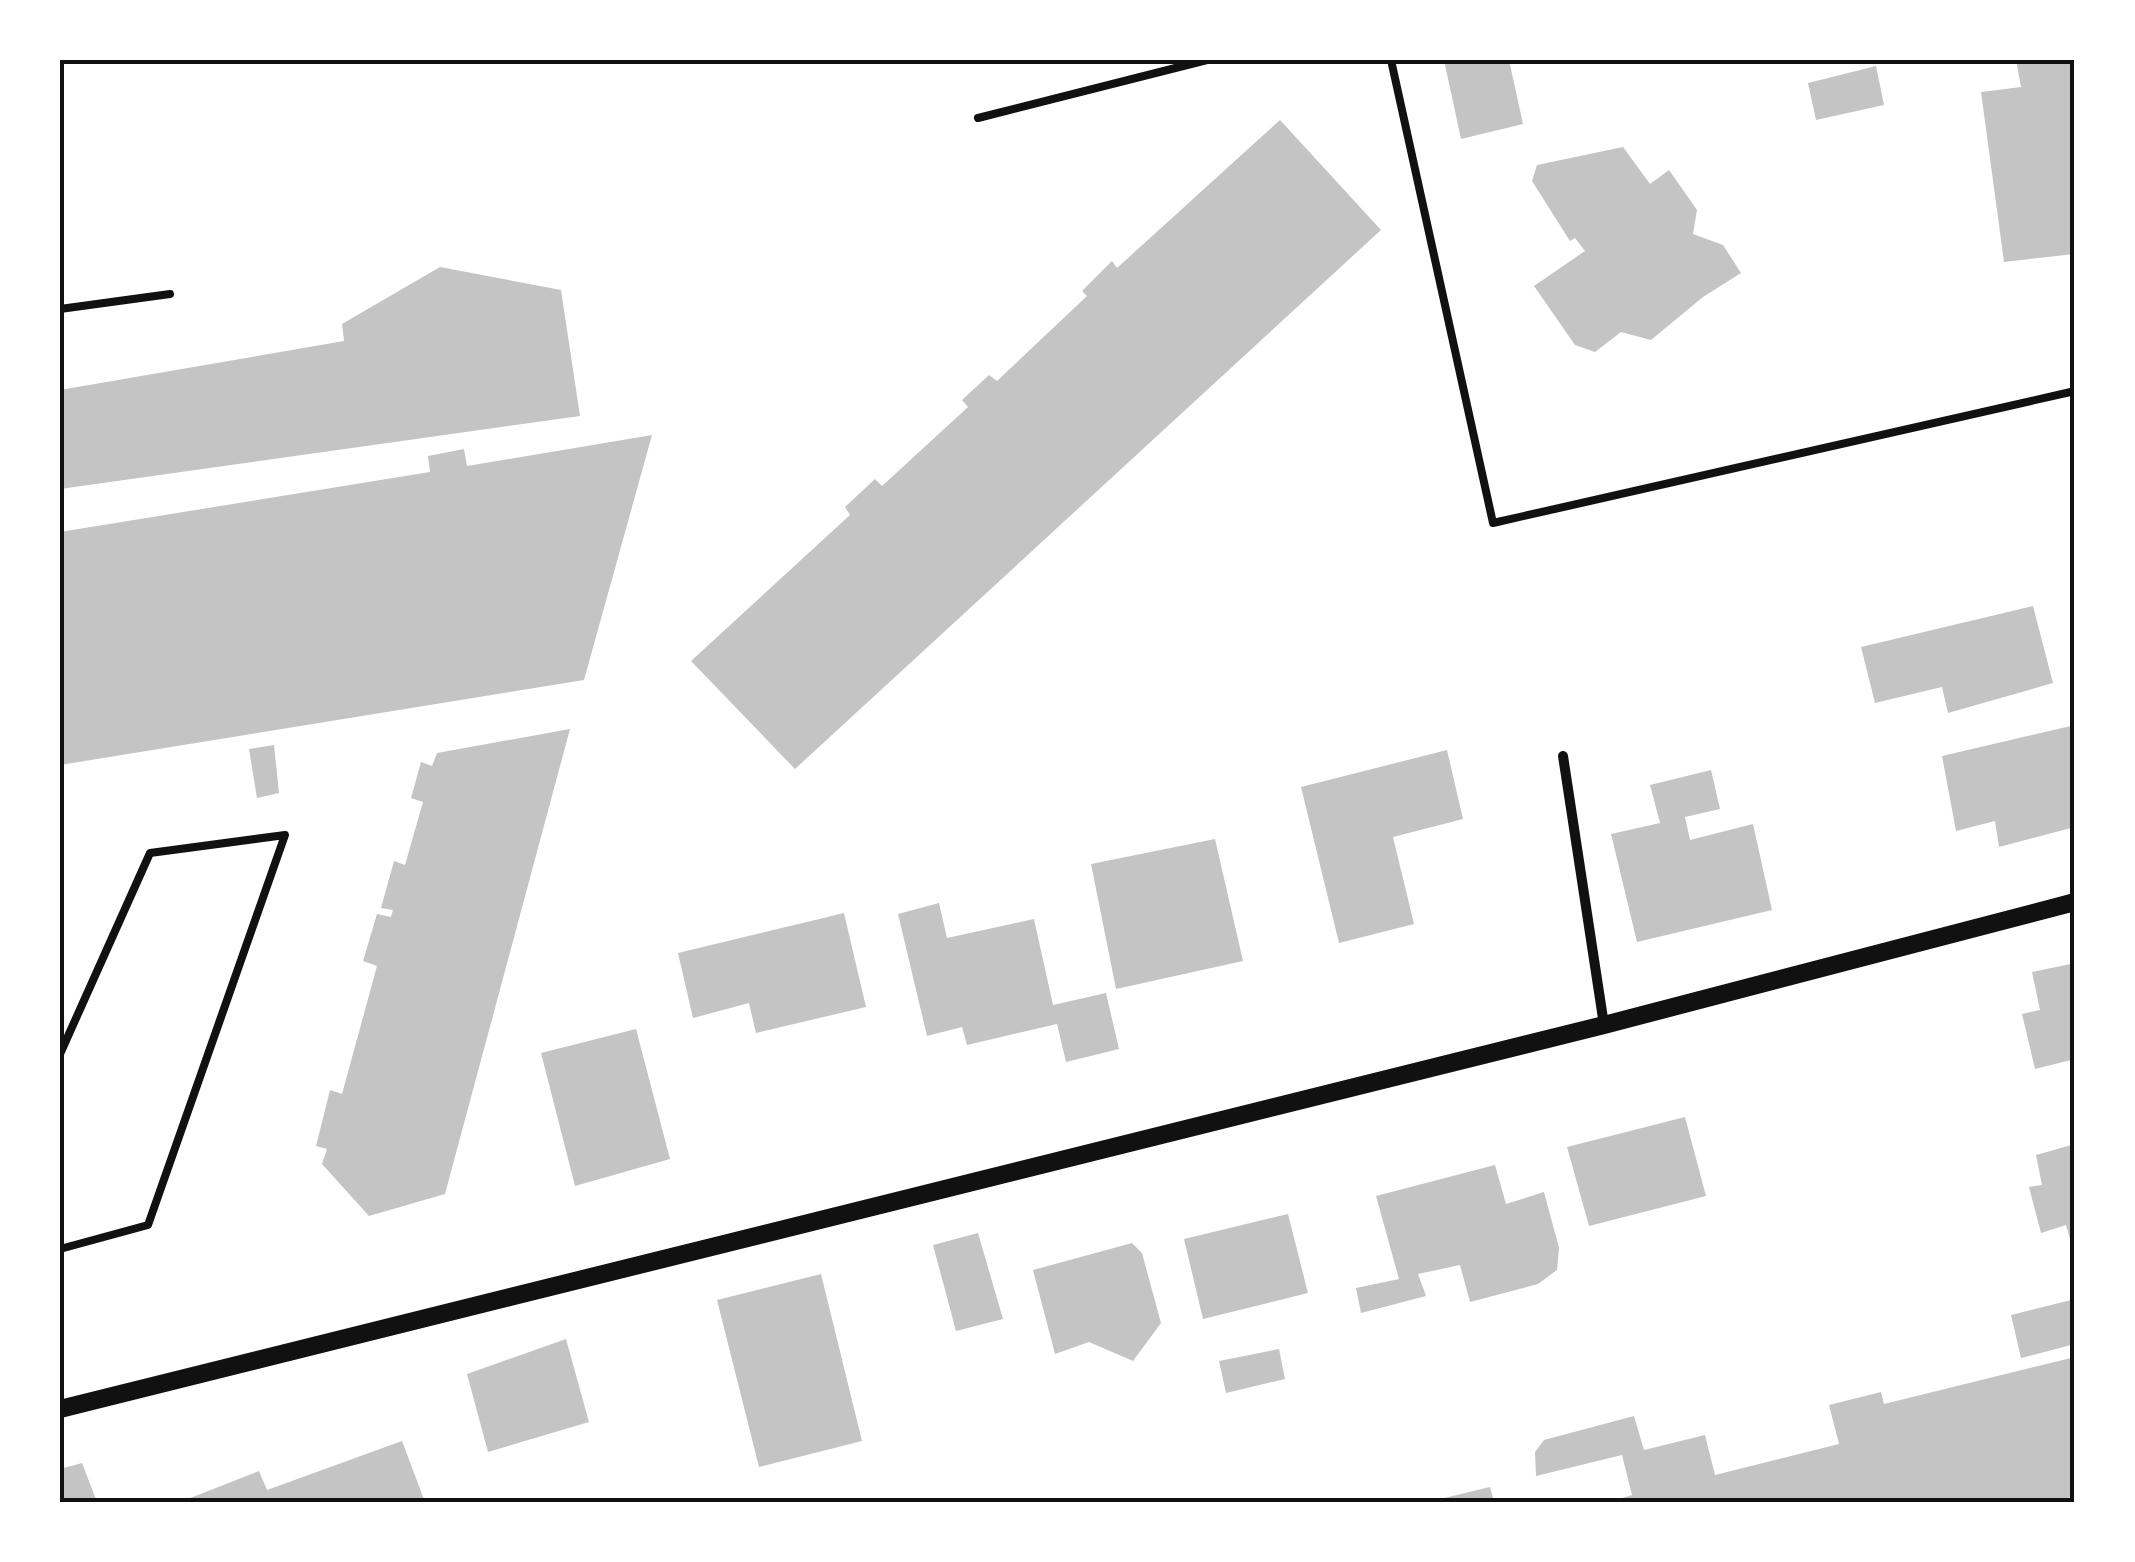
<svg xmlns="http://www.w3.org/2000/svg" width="2135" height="1562" font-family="'Public Sans',sans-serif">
  <rect width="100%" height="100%" fill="#fff"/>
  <path fill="#c4c4c4" d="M 1444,60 L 1509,60 L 1523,124 L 1461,139 Z
    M 2016,60 L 2075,60 L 2075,227 L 2071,227 L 2074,254 L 2004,262 L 1981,92 L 2021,87 Z
    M 1876,66 L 1884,105 L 1816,120 L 1808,83 Z
    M 1280,120 L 1381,230 L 795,769 L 691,661 L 850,515 L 845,507 L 875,479 L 882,486 L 968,407 L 962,400 L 989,375 L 997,381 L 1087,296 L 1082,291 L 1112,261 L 1117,268 Z
    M 1623,147 L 1650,184 L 1669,170 L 1697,210 L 1693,234 L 1723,245 L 1741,273 L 1703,297 L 1651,340 L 1621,332 L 1595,352 L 1575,345 L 1534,286 L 1585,251 L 1575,238 L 1570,241 L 1532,181 L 1537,165 Z
    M 440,267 L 561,290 L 580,416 L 60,489 L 60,390 L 344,341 L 342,324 Z
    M 652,435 L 584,680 L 60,765 L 60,532 L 430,472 L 428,456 L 464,449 L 467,466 Z
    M 2033,606 L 2053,683 L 1948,713 L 1942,687 L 1875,703 L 1861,647 Z
    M 2075,725 L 2075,827 L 1999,847 L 1995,821 L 1956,831 L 1942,756 Z
    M 570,729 L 445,1194 L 369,1216 L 322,1164 L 327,1149 L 316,1146 L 330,1090 L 342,1094 L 377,966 L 363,961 L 377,914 L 391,917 L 393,910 L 381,908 L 394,861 L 405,865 L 423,802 L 411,798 L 421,762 L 432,766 L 437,753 Z
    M 274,745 L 279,793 L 257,798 L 249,749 Z
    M 1447,750 L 1463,819 L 1393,837 L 1414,924 L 1339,943 L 1301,787 Z
    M 1711,770 L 1720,809 L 1685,817 L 1690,840 L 1753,824 L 1772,910 L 1637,942 L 1611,834 L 1660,823 L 1650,785 Z
    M 1215,839 L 1243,961 L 1116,989 L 1091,864 Z
    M 939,903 L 947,938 L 1034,919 L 1053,1005 L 1106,993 L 1119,1049 L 1066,1062 L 1057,1024 L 967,1045 L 962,1027 L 927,1036 L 898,914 Z
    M 844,913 L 866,1007 L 756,1033 L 749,1003 L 693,1018 L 678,953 Z
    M 2075,963 L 2075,1059 L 2035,1069 L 2022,1014 L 2040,1010 L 2032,972 Z
    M 636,1029 L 670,1159 L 575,1186 L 541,1053 Z
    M 1685,1117 L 1706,1196 L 1589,1226 L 1567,1147 Z
    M 2075,1144 L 2075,1238 L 2070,1239 L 2066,1225 L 2041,1233 L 2029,1187 L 2042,1185 L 2036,1155 Z
    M 1495,1165 L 1506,1204 L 1544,1192 L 1559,1248 L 1557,1270 L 1538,1284 L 1470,1302 L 1460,1265 L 1418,1274 L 1426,1296 L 1361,1313 L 1356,1288 L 1399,1279 L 1376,1196 Z
    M 1288,1214 L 1308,1293 L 1203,1319 L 1184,1239 Z
    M 978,1233 L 1003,1319 L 956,1331 L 933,1245 Z
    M 1132,1243 L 1142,1253 L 1161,1323 L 1133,1361 L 1089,1342 L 1055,1354 L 1033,1270 Z
    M 821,1274 L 862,1441 L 759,1467 L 717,1300 Z
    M 2075,1299 L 2075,1344 L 2021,1358 L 2011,1315 Z
    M 566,1339 L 589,1422 L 488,1452 L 467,1374 Z
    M 1279,1349 L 1285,1379 L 1226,1393 L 1219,1361 Z
    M 2075,1357 L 2075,1496 L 2054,1502 L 1610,1502 L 1632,1495 L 1622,1455 L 1536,1476 L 1535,1452 L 1544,1440 L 1634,1416 L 1644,1450 L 1705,1435 L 1715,1475 L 1839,1444 L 1829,1405 L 1881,1392 L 1884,1404 Z
    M 402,1441 L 425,1502 L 180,1502 L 259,1471 L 267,1490 Z
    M 82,1463 L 97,1502 L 60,1502 L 60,1469 Z
    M 1490,1487 L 1494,1502 L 1441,1502 L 1440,1499 Z"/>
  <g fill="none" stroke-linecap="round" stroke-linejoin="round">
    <path stroke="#111" stroke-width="8" d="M 1391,60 L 1493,523 L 2075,391
      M 978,118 L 1207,60
      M 60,309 L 170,294
      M 60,1054 L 150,853 L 285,835 L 148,1225 L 60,1249"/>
    <path stroke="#111" stroke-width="10" d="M 1563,756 L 1604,1025"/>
    <path stroke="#111" stroke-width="18" d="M 60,1409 L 1604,1025 L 2075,902"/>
  </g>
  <rect width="2135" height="1562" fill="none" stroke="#ffffff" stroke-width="125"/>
  <rect x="62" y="62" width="2010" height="1438" fill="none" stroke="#111" stroke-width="4"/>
</svg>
